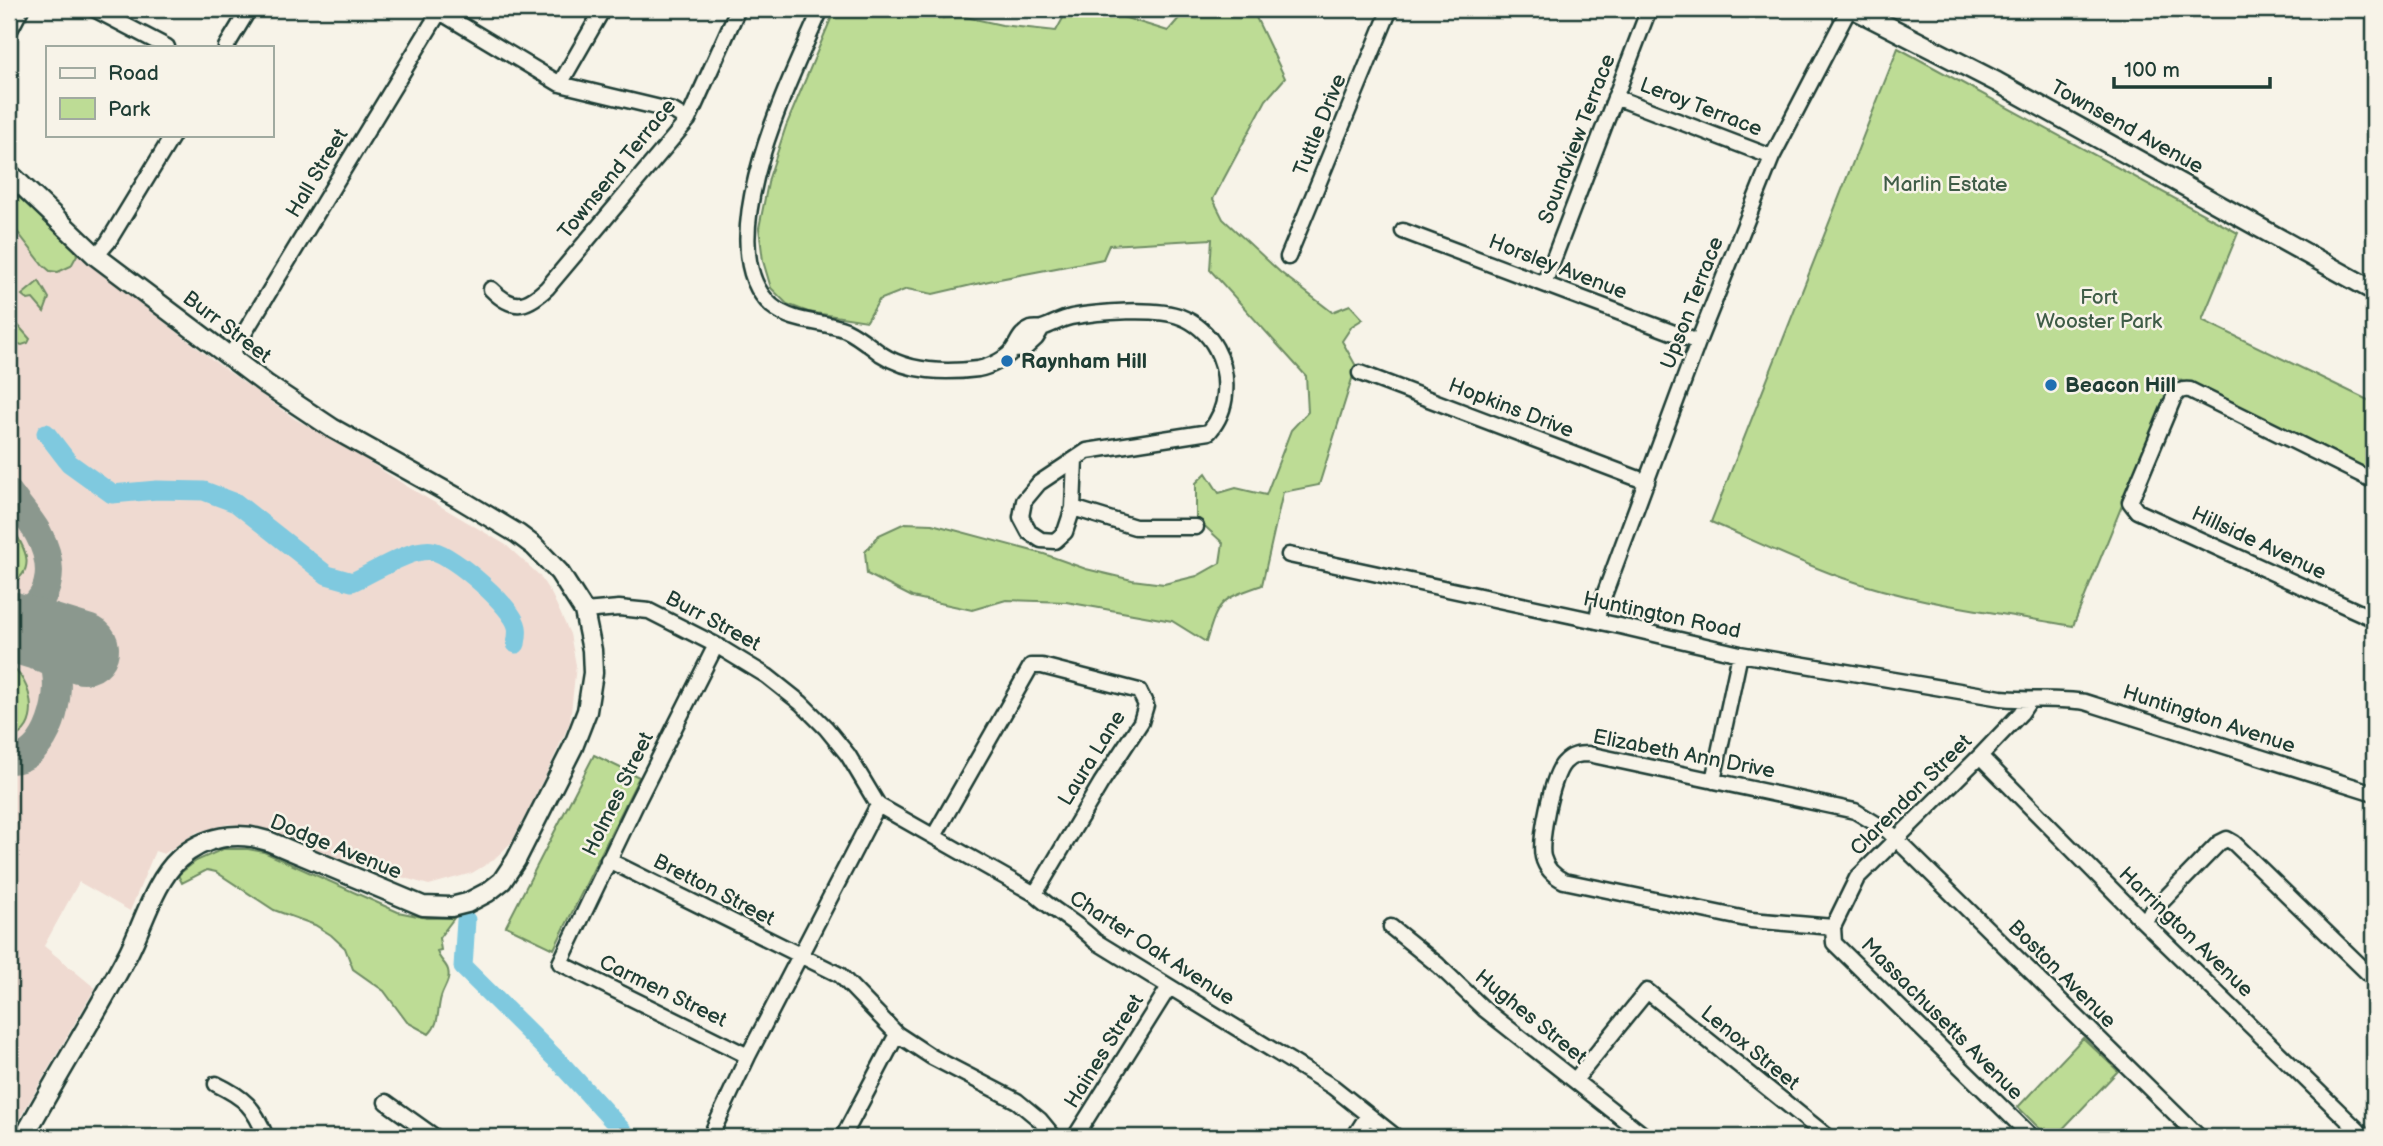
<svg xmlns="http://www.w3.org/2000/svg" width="2383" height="1146" font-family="'Balsamiq Sans',sans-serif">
  <rect width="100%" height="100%" fill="#f7f3e8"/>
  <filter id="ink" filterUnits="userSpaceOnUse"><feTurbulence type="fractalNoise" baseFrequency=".0143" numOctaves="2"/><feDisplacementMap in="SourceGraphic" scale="14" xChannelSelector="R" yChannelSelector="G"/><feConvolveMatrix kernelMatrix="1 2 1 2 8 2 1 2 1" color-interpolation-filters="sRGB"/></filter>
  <g filter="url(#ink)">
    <path fill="#efdad1" d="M 9,187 L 105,276 L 222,367 L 295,419 L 352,451 L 408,487 L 506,545 L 539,575 L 552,595 L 570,634 L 576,665 L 570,722 L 550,766 L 512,842 L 492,861 L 472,873 L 429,885 L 349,862 L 259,827 L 228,824 L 197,832 L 164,854 L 155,851 L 130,911 L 79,882 L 44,946 L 95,988 L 9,1137 Z"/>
    <path fill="#bddc95" stroke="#6e8c64" stroke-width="2" d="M 835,9 L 944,9 L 943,18 L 961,16 L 1002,25 L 1056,31 L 1068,9 L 1097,9 L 1168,31 L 1180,17 L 1210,9 L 1252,9 L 1285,78 L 1266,100 L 1213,199 L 1223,219 L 1280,272 L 1332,312 L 1350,305 L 1363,319 L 1352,326 L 1342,341 L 1356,366 L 1319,485 L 1283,492 L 1262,585 C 1220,600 1219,599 1206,642 L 1172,621 L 1066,602 L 1006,600 L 972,610 L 912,597 L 867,574 L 865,552 L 879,535 L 905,523 L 932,524 L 1044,554 L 1086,569 L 1132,580 L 1164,584 L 1197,576 L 1220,563 L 1223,543 L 1196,518 L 1196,483 L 1206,473 L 1219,493 L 1236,488 L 1266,495 L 1291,430 L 1308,412 L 1306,376 L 1210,270 L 1212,239 L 1109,245 L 1103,259 L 989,281 L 933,294 L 907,289 L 879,300 L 867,321 L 808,312 L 787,304 L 771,288 L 763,261 L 759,228 L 769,178 L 786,126 Z
      M 1898,48 L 2238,233 L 2202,320 L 2374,403 L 2374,474 L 2174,377 L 2073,626 C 1997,612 1917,604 1843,578 C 1798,562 1755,541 1711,522 Z
      M 9,187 L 75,250 L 77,255 L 71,266 L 58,272 L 50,271 L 43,265 L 9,221 Z
      M 39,281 L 49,298 L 44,312 L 33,299 L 28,300 L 22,295 Z
      M 9,315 L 30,339 L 28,343 L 22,345 L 9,341 Z
      M 9,523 C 22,544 41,569 9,585 Z
      M 9,666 C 33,678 43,733 9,738 Z
      M 594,755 L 639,777 L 554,949 L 506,926 Z
      M 223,849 L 248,849 L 264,852 L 398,912 L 427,918 L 454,918 L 439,938 L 441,950 L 437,951 C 439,960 446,963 448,970 C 451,980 443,989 441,997 C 437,1010 440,1024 429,1034 L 407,1022 L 384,991 L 353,969 L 345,948 L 331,935 L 315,925 L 274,910 L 216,872 L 207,870 L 182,883 L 178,875 L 196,861 Z
      M 2083,1038 L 2118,1071 L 2055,1137 L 2048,1137 L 2018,1107 Z"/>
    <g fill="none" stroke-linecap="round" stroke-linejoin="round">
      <path stroke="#7fc9df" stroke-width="19" d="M 46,433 L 69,463 L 112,494 L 157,490 L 204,491 L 236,503 L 327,575 L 352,582 C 373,573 411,547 433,551 C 453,555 513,607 517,627 C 518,632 517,639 516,644
        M 466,920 L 463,967 L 561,1064 L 628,1137"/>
      <path stroke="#8b988e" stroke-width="28" d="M 9,493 C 18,506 30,519 38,533 C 57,568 53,608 9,618
        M 9,760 C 49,760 65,691 53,661 C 47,646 35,639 22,630"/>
      <path stroke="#8b988e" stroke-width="70" d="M 9,626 L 84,649"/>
      <defs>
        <path id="minor" d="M 94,9 L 167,47
          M 435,9 L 560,84 L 673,111 L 688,120
          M 821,9 C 793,74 705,247 772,306 C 794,324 821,320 846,330 C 859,336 870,346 881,354 C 910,373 946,373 978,369 C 989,367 1009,358 1014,348 C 1019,340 1021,333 1031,329 C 1034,328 1038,329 1042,328 C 1052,325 1061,319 1071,317 C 1097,312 1157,307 1181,317 C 1212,329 1228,362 1225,394 C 1224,409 1219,420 1209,432 L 1087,451 L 1039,483 L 1024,501 L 1021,517 L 1029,532 L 1041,540 L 1055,541 L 1065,532 L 1073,508 L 1135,527 L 1196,527
          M 9,32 L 21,9
          M 226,47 L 249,9
          M 560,84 L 603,9
          M 1615,97 L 1772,157
          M 1403,231 L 1698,342
          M 96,256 L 108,242 L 173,135
          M 1288,257 L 1390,9
          M 1544,284 L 1649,9
          M 491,289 C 512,310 525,309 547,288 L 688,120 L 738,9
          M 1014,349 L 1023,350 L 1036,338 L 1042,328
          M 229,358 L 441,9
          M 1360,373 L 1647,482
          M 2374,481 L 2190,390 C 2181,389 2179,391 2174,397 L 2130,502 L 2137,511 L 2374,619
          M 1073,508 L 1075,459
          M 1289,555 L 1620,626 L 1740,654 L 2001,698 C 2029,701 2057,698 2085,702 L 2374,793
          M 584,611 L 619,608 L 649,611 L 716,645 L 767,676 L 801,703 L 826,728 L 848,755 L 878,805 L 1035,894 C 1054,912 1077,922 1095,941 L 1333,1087 L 1396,1137
          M 1597,621 L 1599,609 L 1698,342 L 1772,157 L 1849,9
          M 716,645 L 636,804 L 560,963 L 748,1056
          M 1980,756 L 2143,921 L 2365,1137
          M 1713,781 L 1740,654
          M 934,836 L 1031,666 L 1042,666 L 1139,691 L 1146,705 L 1141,722 L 1101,783 L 1035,894
          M 608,860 L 840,975 L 897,1034 L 932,1057 L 1017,1101 L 1040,1120 L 1054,1137
          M 2143,921 L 2219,843 L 2227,839 L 2234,843 L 2374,979
          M 1391,927 L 1438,965 L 1484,1009 L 1646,1137
          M 1833,927 L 1751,920 L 1564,881 C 1554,876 1546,869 1543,857 C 1539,841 1552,775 1564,763 C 1571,755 1579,754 1588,754 L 1855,811 L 1888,831 L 2199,1137
          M 1833,927 L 1857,878 L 1980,756 L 2021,713 L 2029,701
          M 1833,927 L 1834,943 L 2032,1137
          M 1575,1080 L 1647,991 L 1828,1137
          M 216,1084 C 245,1098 254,1107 266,1137
          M 386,1102 L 435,1137
          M 710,1137 L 748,1056 L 878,805
          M 843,1137 L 897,1034
          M 1075,1137 L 1169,987
          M 1354,1137 L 1368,1115"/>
        <path id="major" d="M 1854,9 L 1997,82 L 2374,291
          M 9,173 L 96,256 L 266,384 L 332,428 L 458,498 L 518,534 L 534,546 L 559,572 L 584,611 L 592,650 L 593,673 L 587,711 L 573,747 L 516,860 L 502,881 L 488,892 L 467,903 L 451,907 L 423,906 L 268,841 C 237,831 204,836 179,859 C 155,881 144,922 129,952 C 96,1015 57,1075 24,1137"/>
      </defs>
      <use href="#minor" stroke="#1f3d34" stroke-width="19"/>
      <use href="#major" stroke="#1f3d34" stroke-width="23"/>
      <use href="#minor" stroke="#f7f3e8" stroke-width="14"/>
      <use href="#major" stroke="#f7f3e8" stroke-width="18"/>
    </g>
  </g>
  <g fill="#1f6fb2" stroke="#f7f3e8" stroke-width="2.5">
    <circle cx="1007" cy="361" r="7"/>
    <circle cx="2051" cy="385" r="7"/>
  </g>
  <g text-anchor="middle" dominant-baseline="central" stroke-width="5" stroke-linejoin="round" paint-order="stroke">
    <g font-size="21" fill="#1f3d34" stroke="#f7f3e8">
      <text transform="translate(1701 107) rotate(21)">Leroy Terrace</text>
      <text transform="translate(1320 125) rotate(-68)">Tuttle Drive</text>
      <text transform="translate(2127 127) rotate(29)">Townsend Avenue</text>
      <text transform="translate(1577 139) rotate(-69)">Soundview Terrace</text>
      <text transform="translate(617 169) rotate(-51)">Townsend Terrace</text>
      <text transform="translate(317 173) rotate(-59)">Hall Street</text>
      <text transform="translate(1558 267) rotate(21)">Horsley Avenue</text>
      <text transform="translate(1692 303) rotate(-69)">Upson Terrace</text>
      <text transform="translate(227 327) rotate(37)">Burr Street</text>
      <text transform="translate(1511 408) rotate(21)">Hopkins Drive</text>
      <text transform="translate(2259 543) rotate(25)">Hillside Avenue</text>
      <text transform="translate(1662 615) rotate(12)">Huntington Road</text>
      <text transform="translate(713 621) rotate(28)">Burr Street</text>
      <text transform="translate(2209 719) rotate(18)">Huntington Avenue</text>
      <text transform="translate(1684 754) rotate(11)">Elizabeth Ann Drive</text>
      <text transform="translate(1092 758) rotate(-58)">Laura Lane</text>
      <text transform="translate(618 794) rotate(-64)">Holmes Street</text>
      <text transform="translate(1911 795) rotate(-45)">Clarendon Street</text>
      <text transform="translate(336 847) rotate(22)">Dodge Avenue</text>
      <text transform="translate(714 890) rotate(27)">Bretton Street</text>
      <text transform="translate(2186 932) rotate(44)">Harrington Avenue</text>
      <text transform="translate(1152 948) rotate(33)">Charter Oak Avenue</text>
      <text transform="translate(2062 974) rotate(45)">Boston Avenue</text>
      <text transform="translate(663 991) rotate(26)">Carmen Street</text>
      <text transform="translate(1531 1017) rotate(39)">Hughes Street</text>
      <text transform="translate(1942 1019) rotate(45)">Massachusetts Avenue</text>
      <text transform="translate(1750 1048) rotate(39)">Lenox Street</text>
      <text transform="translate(1104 1051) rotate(-58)">Haines Street</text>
    </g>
    <g font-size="21" fill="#3f5d47" stroke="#f7f3e8">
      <text x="1945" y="184">Marlin Estate</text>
      <text x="2099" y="297">Fort<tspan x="2099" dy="24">Wooster Park</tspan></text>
    </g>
    <g font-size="21" font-weight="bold" fill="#1f3d34" stroke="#f7f3e8" text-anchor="start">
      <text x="1021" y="361">Raynham Hill</text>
      <text x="2065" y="385">Beacon Hill</text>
    </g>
  </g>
  <rect width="2383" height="1146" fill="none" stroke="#f7f3e8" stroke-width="35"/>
  <rect x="18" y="18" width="2348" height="1111" fill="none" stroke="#1f3d34" stroke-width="2.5" filter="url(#ink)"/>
  <rect x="46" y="46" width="228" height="91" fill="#f7f3e8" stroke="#a1aaa0" stroke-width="2"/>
  <rect x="60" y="68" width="35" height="10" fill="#f7f3e8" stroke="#a1aaa0" stroke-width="2"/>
  <text x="108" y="80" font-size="21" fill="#1f3d34">Road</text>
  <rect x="60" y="98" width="35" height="21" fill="#bddc95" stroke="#a1aaa0" stroke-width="2"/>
  <text x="108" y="116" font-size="21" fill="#1f3d34">Park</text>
  <path d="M2114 77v10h156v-10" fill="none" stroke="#1f3d34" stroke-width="3.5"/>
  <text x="2124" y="77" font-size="21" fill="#1f3d34" stroke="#f7f3e8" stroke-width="5" paint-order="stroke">100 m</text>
</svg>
